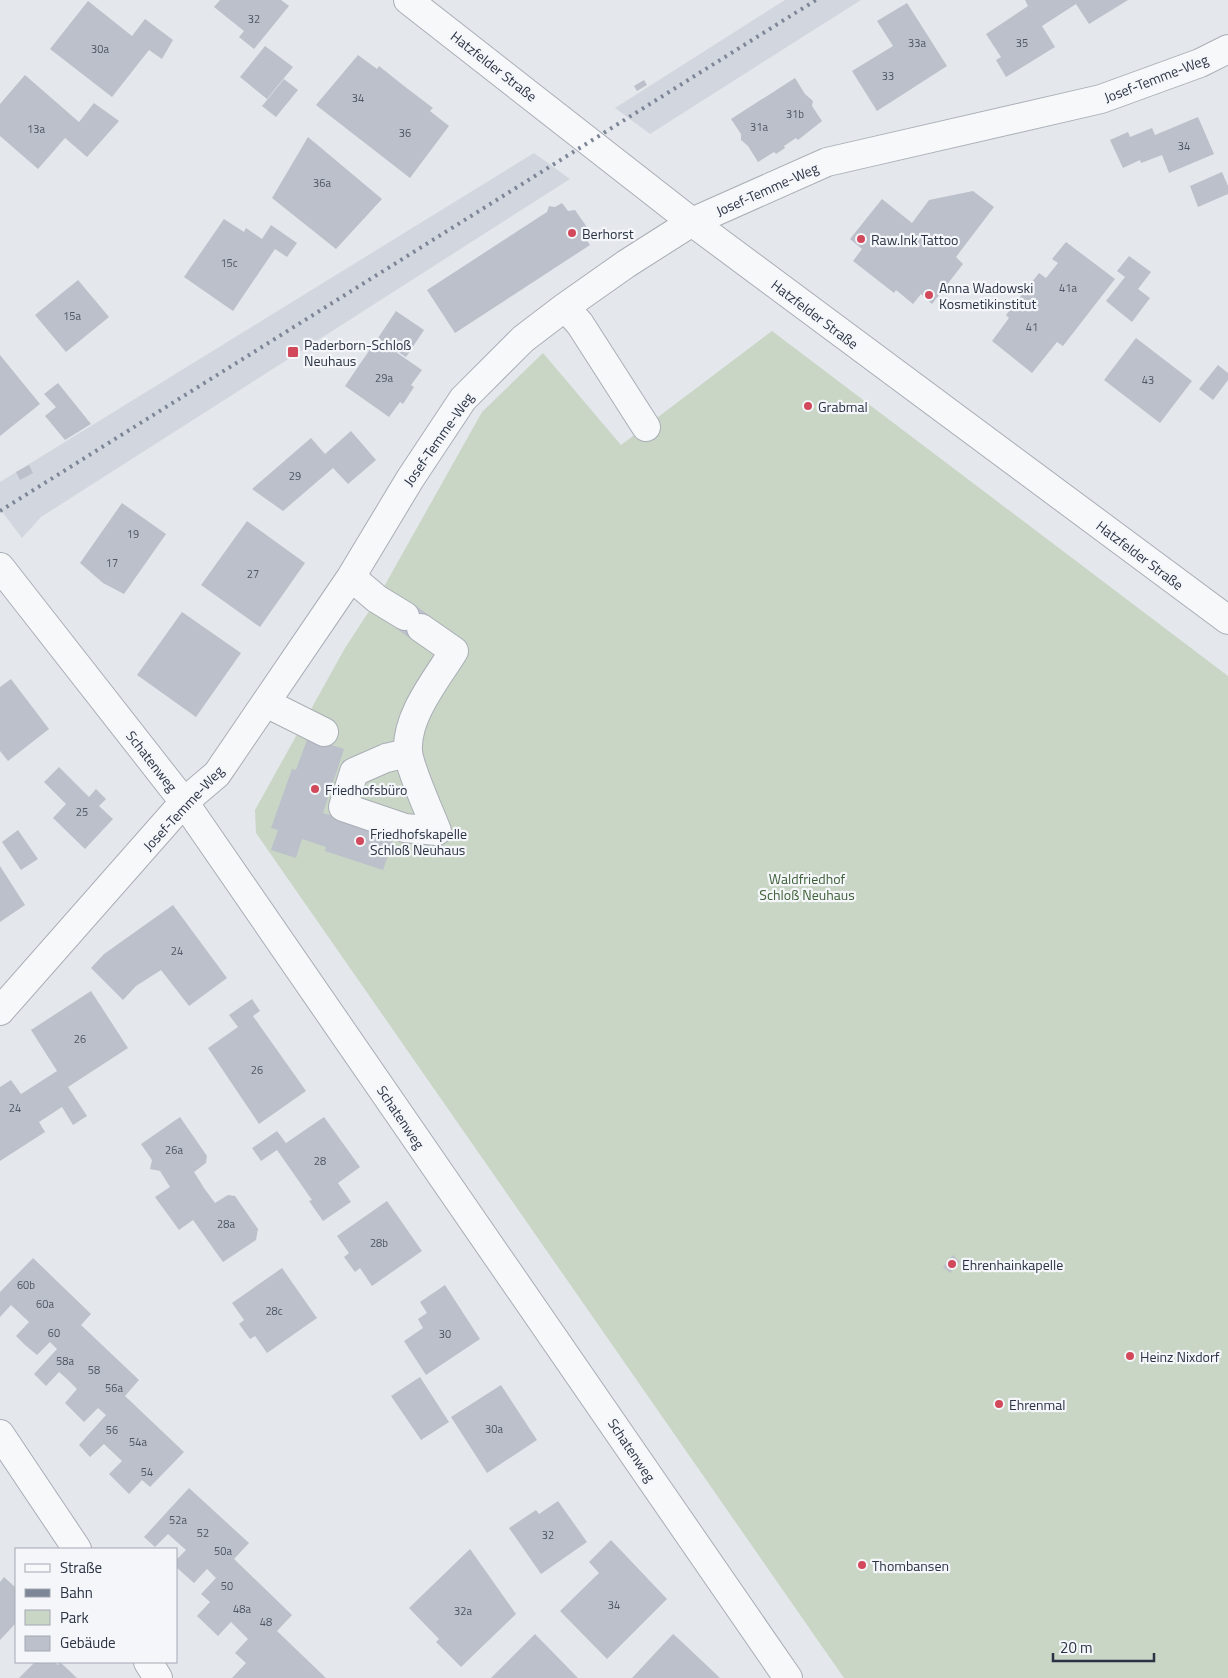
<svg xmlns="http://www.w3.org/2000/svg" width="1228" height="1678" font-family="'Titillium Web',sans-serif">
  <rect width="100%" height="100%" fill="#e4e7ec"/>
  <path fill="#d2d6de" d="M 785,0 L 861,0 L 650,134 L 615,108 Z
    M 534,153 L 570,179 L 41,517 L 22,538 L 0,509 L 0,482 Z"/>
  <path fill="#c9d6c5" d="M 772,331 L 1228,676 L 1228,1678 L 844,1678 L 256,833 L 255,810 L 345,648 L 377,599 L 482,412 L 543,353 L 621,445 Z"/>
  <path fill="#bbc0ca" d="M 220,0 L 281,0 L 289,6 L 254,49 L 239,37 L 244,31 L 214,7 Z
    M 1025,0 L 1128,0 L 1089,24 L 1076,4 L 1042,26 L 1055,47 L 1006,77 L 996,60 L 1001,57 L 986,34 L 1028,6 Z
    M 88,1 L 132,36 L 145,19 L 173,40 L 162,59 L 149,50 L 112,97 L 50,49 Z
    M 907,3 L 947,66 L 877,111 L 852,71 L 893,46 L 877,21 Z
    M 265,46 L 293,67 L 267,99 L 240,77 Z
    M 358,55 L 377,69 L 379,66 L 404,86 L 433,108 L 430,111 L 449,126 L 410,178 L 316,105 Z
    M 25,75 L 79,122 L 94,103 L 119,121 L 87,157 L 65,138 L 38,169 L 0,136 L 0,104 Z
    M 795,78 L 805,94 L 813,101 L 812,106 L 822,121 L 798,140 L 796,138 L 784,146 L 785,148 L 776,154 L 774,152 L 758,162 L 748,146 L 741,140 L 741,134 L 731,119 Z
    M 284,79 L 298,90 L 276,117 L 262,106 Z
    M 644,80 L 647,85 L 637,91 L 634,86 Z
    M 1198,117 L 1214,154 L 1169,173 L 1162,155 L 1141,163 L 1140,160 L 1123,168 L 1110,140 L 1128,132 L 1130,137 L 1152,128 L 1155,135 Z
    M 308,137 L 382,199 L 336,249 L 272,198 Z
    M 1222,172 L 1228,186 L 1228,194 L 1198,207 L 1190,186 Z
    M 973,191 L 994,207 L 956,257 L 963,264 L 932,304 L 921,294 L 913,304 L 896,290 L 894,293 L 853,261 L 862,249 L 850,239 L 882,199 L 912,223 L 929,200 Z
    M 562,203 L 568,211 L 575,210 L 589,230 L 585,237 L 590,245 L 455,333 L 427,290 L 547,212 L 549,206 L 555,207 Z
    M 224,219 L 244,232 L 246,228 L 262,239 L 271,225 L 297,243 L 287,257 L 275,249 L 233,311 L 184,277 Z
    M 1066,242 L 1115,279 L 1063,346 L 1057,342 L 1032,373 L 992,341 L 1009,318 L 1006,315 L 1039,273 L 1046,278 L 1058,263 L 1052,259 Z
    M 1129,256 L 1151,272 L 1138,289 L 1150,298 L 1132,322 L 1106,301 L 1125,277 L 1117,271 Z
    M 78,280 L 109,317 L 66,352 L 35,315 Z
    M 396,311 L 424,330 L 406,357 L 378,338 Z
    M 1136,338 L 1192,381 L 1160,423 L 1104,380 Z
    M 377,339 L 422,370 L 411,385 L 414,387 L 403,404 L 400,402 L 389,417 L 345,386 Z
    M 0,355 L 40,404 L 0,436 Z
    M 1218,365 L 1228,373 L 1228,380 L 1213,400 L 1199,389 Z
    M 58,383 L 91,424 L 65,440 L 45,416 L 56,407 L 44,394 Z
    M 351,431 L 376,460 L 348,484 L 333,468 L 283,511 L 252,489 L 311,438 L 325,454 Z
    M 29,465 L 33,473 L 20,480 L 16,472 Z
    M 122,503 L 166,534 L 124,594 L 103,583 L 80,563 Z
    M 247,521 L 305,563 L 260,627 L 201,585 Z
    M 413,604 L 430,616 L 412,640 L 396,628 Z
    M 182,612 L 241,653 L 196,717 L 137,675 Z
    M 11,679 L 49,729 L 8,761 L 0,751 L 0,687 Z
    M 308,737 L 344,749 L 323,813 L 395,834 L 383,870 L 325,851 L 326,847 L 302,839 L 296,858 L 271,850 L 278,830 L 271,828 L 292,769 L 296,770 Z
    M 59,767 L 89,797 L 96,789 L 106,799 L 99,806 L 113,819 L 85,849 L 53,818 L 66,804 L 44,782 Z
    M 18,830 L 38,859 L 21,870 L 2,842 Z
    M 0,866 L 25,905 L 0,922 Z
    M 173,905 L 227,978 L 189,1006 L 161,970 L 136,986 L 123,1000 L 91,968 L 104,954 Z
    M 91,991 L 128,1048 L 68,1087 L 87,1116 L 73,1125 L 62,1107 L 39,1122 L 45,1132 L 0,1161 L 0,1087 L 11,1080 L 21,1094 L 57,1071 L 31,1030 Z
    M 252,999 L 260,1011 L 253,1016 L 306,1091 L 259,1124 L 208,1048 L 238,1027 L 229,1015 Z
    M 180,1117 L 207,1156 L 206,1163 L 194,1172 L 204,1188 L 215,1203 L 228,1195 L 235,1196 L 258,1229 L 256,1240 L 223,1262 L 193,1220 L 179,1230 L 155,1197 L 170,1187 L 160,1171 L 150,1169 L 152,1160 L 141,1144 Z
    M 324,1117 L 360,1167 L 338,1183 L 351,1202 L 323,1221 L 309,1201 L 312,1200 L 277,1150 L 261,1161 L 252,1148 L 277,1131 L 286,1143 Z
    M 387,1201 L 422,1251 L 372,1286 L 360,1268 L 355,1272 L 344,1257 L 349,1253 L 337,1236 Z
    M 953,1255 L 960,1262 L 950,1273 L 943,1267 Z
    M 33,1258 L 91,1314 L 81,1325 L 139,1380 L 125,1396 L 184,1452 L 150,1487 L 142,1480 L 129,1494 L 109,1474 L 122,1461 L 104,1444 L 90,1457 L 79,1445 L 106,1415 L 98,1408 L 84,1422 L 65,1403 L 77,1389 L 67,1379 L 59,1372 L 46,1386 L 34,1374 L 57,1349 L 50,1342 L 37,1355 L 25,1345 L 16,1336 L 29,1322 L 11,1305 L 0,1317 L 0,1292 Z
    M 282,1268 L 317,1318 L 267,1353 L 255,1336 L 250,1339 L 239,1324 L 244,1320 L 232,1303 Z
    M 445,1285 L 480,1339 L 426,1375 L 404,1341 L 423,1328 L 418,1319 L 427,1313 L 420,1302 Z
    M 420,1377 L 449,1422 L 421,1440 L 391,1396 Z
    M 501,1385 L 537,1440 L 487,1473 L 451,1417 Z
    M 189,1488 L 249,1543 L 234,1559 L 292,1615 L 277,1631 L 326,1678 L 232,1678 L 246,1663 L 235,1653 L 248,1639 L 231,1622 L 218,1636 L 197,1616 L 210,1602 L 201,1594 L 216,1578 L 207,1569 L 194,1583 L 176,1567 L 176,1560 L 186,1550 L 168,1534 L 155,1547 L 144,1537 Z
    M 558,1501 L 587,1542 L 541,1574 L 509,1528 L 536,1510 L 539,1514 Z
    M 611,1540 L 667,1599 L 607,1659 L 560,1611 L 599,1573 L 589,1562 Z
    M 470,1549 L 516,1614 L 461,1667 L 436,1642 L 439,1639 L 409,1608 Z
    M 4,1577 L 16,1588 L 16,1623 L 0,1640 L 0,1582 Z
    M 535,1634 L 578,1678 L 491,1678 Z
    M 673,1634 L 682,1642 L 720,1678 L 632,1678 Z
    M 35,1662 L 54,1662 L 58,1665 L 60,1662 L 77,1678 L 19,1678 Z"/>
  <g fill="none" stroke-linecap="round" stroke-linejoin="round">
    <defs>
      <path id="minor" d="M 408,0 L 692,222 L 1228,620
        M 565,307 L 580,324 L 646,427
        M 0,567 L 184,802 L 788,1678
        M 351,577 L 377,599 L 405,616
        M 266,703 L 324,732
        M 408,753 L 386,758 L 354,772 L 343,807 L 405,828 L 437,831 C 430,813 409,767 408,751 C 406,716 436,680 454,651 L 421,628
        M 0,1011 L 184,802 L 217,774 L 351,577 L 410,479 L 463,399 L 523,339 L 565,307 L 626,264 L 692,222 L 827,162 L 1101,99 L 1200,63 L 1228,49
        M 0,1434 L 77,1549
        M 148,1662 L 158,1678"/>
    </defs>
    <use href="#minor" stroke="#a9aeb7" stroke-width="30"/>
    <use href="#minor" stroke="#f7f8fa" stroke-width="28"/>
    <path stroke="#7d8696" stroke-width="4" stroke-dasharray="2.5 5" stroke-linecap="butt" d="M 0,511 L 816,0"/>
  </g>
  <g fill="#d1495b" stroke="#f4f6f9" stroke-width="2">
    <circle cx="572" cy="233" r="5"/>
    <circle cx="861" cy="239" r="5"/>
    <circle cx="929" cy="295" r="5"/>
    <rect x="287" y="346" width="12" height="12" rx="2.5"/>
    <circle cx="808" cy="406" r="5"/>
    <circle cx="315" cy="789" r="5"/>
    <circle cx="360" cy="841" r="5"/>
    <circle cx="952" cy="1264" r="5"/>
    <circle cx="1130" cy="1356" r="5"/>
    <circle cx="999" cy="1404" r="5"/>
    <circle cx="862" cy="1565" r="5"/>
  </g>
  <g text-anchor="middle" dominant-baseline="central" stroke-width="4.5" stroke-linejoin="round" paint-order="stroke">
    <g font-size="11" fill="#4f5766">
      <text x="254" y="19">32</text>
      <text x="917" y="43">33a</text>
      <text x="1022" y="43">35</text>
      <text x="100" y="49">30a</text>
      <text x="888" y="76">33</text>
      <text x="358" y="98">34</text>
      <text x="795" y="114">31b</text>
      <text x="759" y="127">31a</text>
      <text x="36" y="129">13a</text>
      <text x="405" y="133">36</text>
      <text x="1184" y="146">34</text>
      <text x="322" y="183">36a</text>
      <text x="229" y="263">15c</text>
      <text x="1068" y="288">41a</text>
      <text x="72" y="316">15a</text>
      <text x="1032" y="327">41</text>
      <text x="384" y="378">29a</text>
      <text x="1148" y="380">43</text>
      <text x="295" y="476">29</text>
      <text x="133" y="534">19</text>
      <text x="112" y="563">17</text>
      <text x="253" y="574">27</text>
      <text x="82" y="812">25</text>
      <text x="177" y="951">24</text>
      <text x="80" y="1039">26</text>
      <text x="257" y="1070">26</text>
      <text x="15" y="1108">24</text>
      <text x="174" y="1150">26a</text>
      <text x="320" y="1161">28</text>
      <text x="226" y="1224">28a</text>
      <text x="379" y="1243">28b</text>
      <text x="26" y="1285">60b</text>
      <text x="45" y="1304">60a</text>
      <text x="274" y="1311">28c</text>
      <text x="54" y="1333">60</text>
      <text x="445" y="1334">30</text>
      <text x="65" y="1361">58a</text>
      <text x="94" y="1370">58</text>
      <text x="114" y="1388">56a</text>
      <text x="494" y="1429">30a</text>
      <text x="112" y="1430">56</text>
      <text x="138" y="1442">54a</text>
      <text x="147" y="1472">54</text>
      <text x="178" y="1520">52a</text>
      <text x="203" y="1533">52</text>
      <text x="548" y="1535">32</text>
      <text x="223" y="1551">50a</text>
      <text x="227" y="1586">50</text>
      <text x="614" y="1605">34</text>
      <text x="242" y="1609">48a</text>
      <text x="463" y="1611">32a</text>
      <text x="266" y="1622">48</text>
    </g>
    <g font-size="14" fill="#2b3445" stroke="#f4f6f9">
      <text transform="translate(494 66) rotate(38)">Hatzfelder Straße</text>
      <text transform="translate(1156 78) rotate(-21)">Josef-Temme-Weg</text>
      <text transform="translate(767 189) rotate(-24)">Josef-Temme-Weg</text>
      <text transform="translate(815 314) rotate(37)">Hatzfelder Straße</text>
      <text transform="translate(438 439) rotate(-55)">Josef-Temme-Weg</text>
      <text transform="translate(1140 555) rotate(37)">Hatzfelder Straße</text>
      <text transform="translate(152 761) rotate(52)">Schatenweg</text>
      <text transform="translate(183 808) rotate(-47)">Josef-Temme-Weg</text>
      <text transform="translate(401 1117) rotate(56)">Schatenweg</text>
      <text transform="translate(632 1450) rotate(56)">Schatenweg</text>
    </g>
    <g font-size="14" fill="#2b3445" stroke="#f4f6f9" text-anchor="start">
      <text x="582" y="233">Berhorst</text>
      <text x="871" y="239">Raw.Ink Tattoo</text>
      <text x="939" y="287">Anna Wadowski<tspan x="939" dy="16">Kosmetikinstitut</tspan></text>
      <text x="304" y="344">Paderborn-Schloß<tspan x="304" dy="16">Neuhaus</tspan></text>
      <text x="818" y="406">Grabmal</text>
      <text x="325" y="789">Friedhofsbüro</text>
      <text x="370" y="833">Friedhofskapelle<tspan x="370" dy="16">Schloß Neuhaus</tspan></text>
      <text x="962" y="1264">Ehrenhainkapelle</text>
      <text x="1140" y="1356">Heinz Nixdorf</text>
      <text x="1009" y="1404">Ehrenmal</text>
      <text x="872" y="1565">Thombansen</text>
    </g>
    <g font-size="14" fill="#3f6138" stroke="#f4f6f9">
      <text x="807" y="878">Waldfriedhof<tspan x="807" dy="16">Schloß Neuhaus</tspan></text>
    </g>
  </g>
  <rect x="15" y="1548" width="162" height="115" fill="#f4f6f9" stroke="#a4a8b1"/>
  <rect x="25" y="1564" width="25" height="8" fill="#f7f8fa" stroke="#a4a8b1"/>
  <text x="60" y="1573" font-size="15" fill="#2b3445">Straße</text>
  <rect x="25" y="1589" width="25" height="8" fill="#7d8696" stroke="#a4a8b1"/>
  <text x="60" y="1598" font-size="15" fill="#2b3445">Bahn</text>
  <rect x="25" y="1610" width="25" height="15" fill="#c9d6c5" stroke="#a4a8b1"/>
  <text x="60" y="1623" font-size="15" fill="#2b3445">Park</text>
  <rect x="25" y="1636" width="25" height="15" fill="#bbc0ca" stroke="#a4a8b1"/>
  <text x="60" y="1648" font-size="15" fill="#2b3445">Gebäude</text>
  <path d="M1053 1653v8h101v-8" fill="none" stroke="#2b3445" stroke-width="2.5"/>
  <text x="1060" y="1653" font-size="15" fill="#2b3445" stroke="#f4f6f9" stroke-width="4" paint-order="stroke">20 m</text>
</svg>
